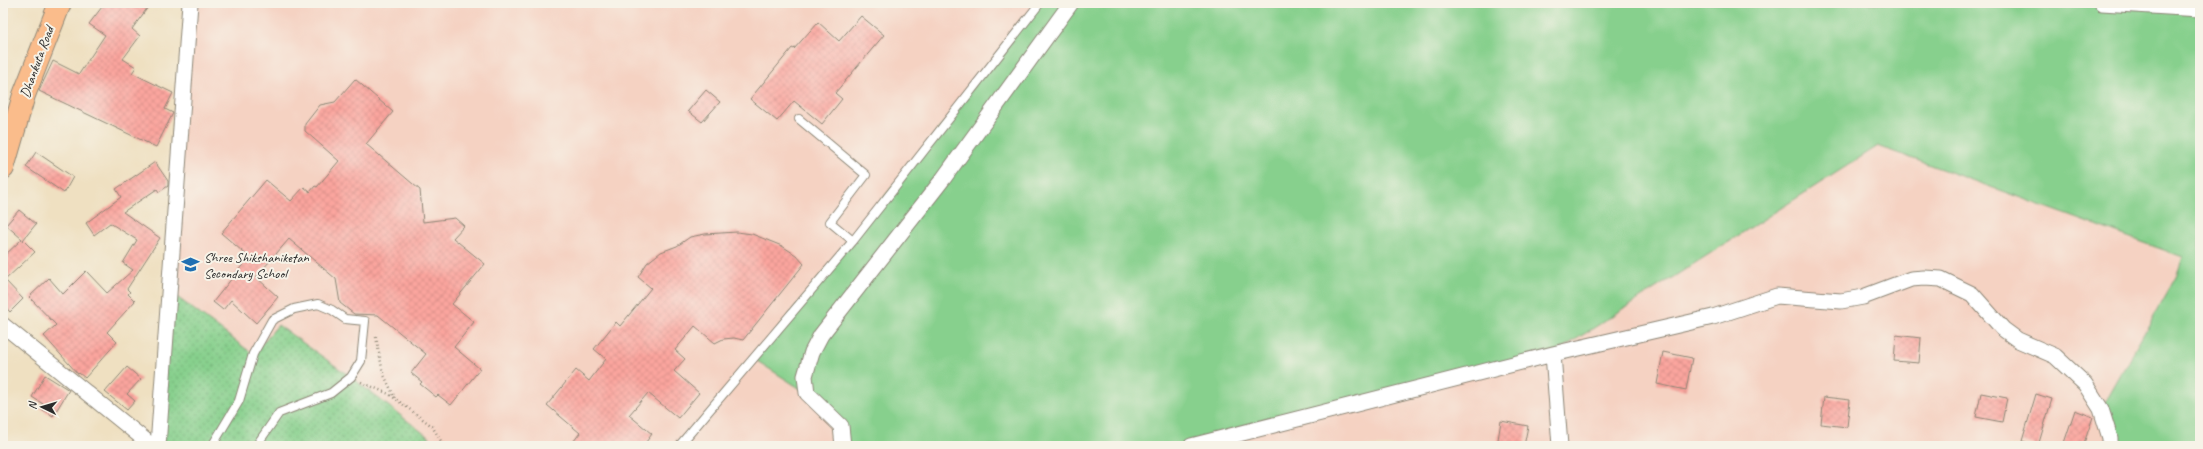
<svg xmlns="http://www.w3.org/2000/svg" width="2203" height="449" font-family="Caveat,sans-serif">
  <defs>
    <pattern id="park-dots" width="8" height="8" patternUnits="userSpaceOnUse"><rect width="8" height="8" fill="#87d08d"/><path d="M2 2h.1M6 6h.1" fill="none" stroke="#6fa973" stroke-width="1.8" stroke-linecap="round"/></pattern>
    <pattern id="building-cross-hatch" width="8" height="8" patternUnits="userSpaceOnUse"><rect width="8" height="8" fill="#fba59e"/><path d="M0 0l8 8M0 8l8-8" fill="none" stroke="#d78e88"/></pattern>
  </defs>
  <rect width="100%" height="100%" fill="#f7f3e8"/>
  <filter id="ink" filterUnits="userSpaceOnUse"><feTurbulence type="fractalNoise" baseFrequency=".025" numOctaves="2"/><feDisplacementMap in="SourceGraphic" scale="8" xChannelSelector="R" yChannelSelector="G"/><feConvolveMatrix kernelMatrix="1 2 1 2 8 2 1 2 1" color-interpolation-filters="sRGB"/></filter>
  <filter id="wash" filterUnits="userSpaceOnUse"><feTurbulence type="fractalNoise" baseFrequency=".012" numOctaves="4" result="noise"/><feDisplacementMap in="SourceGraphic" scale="16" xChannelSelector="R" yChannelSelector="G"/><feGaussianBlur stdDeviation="0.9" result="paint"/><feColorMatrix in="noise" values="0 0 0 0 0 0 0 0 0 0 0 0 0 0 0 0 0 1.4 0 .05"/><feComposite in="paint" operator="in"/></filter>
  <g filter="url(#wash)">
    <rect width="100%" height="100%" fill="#efe0c1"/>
    <path fill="#f5d2c2" d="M 190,3 L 1040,3 L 754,360 L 807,393 L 821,408 L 843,446 L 440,446 L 351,377 L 279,325 L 253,354 L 169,291 Z
      M 1877,146 L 2183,258 L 2110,446 L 1191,446 L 1553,354 Z"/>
    <path fill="#87d08d" stroke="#597e5c" d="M 1040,3 L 2102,3 L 2200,9 L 2200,446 L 2110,446 L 2101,409 L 2176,277 L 2183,257 L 1878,146 L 1553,354 L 1191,446 L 843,446 L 841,426 L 807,393 L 754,359 Z"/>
    <path fill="url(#park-dots)" stroke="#597e5c" d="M 169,291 L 253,354 L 278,325 L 351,377 L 440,446 L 158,446 Z"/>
    <g id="blocks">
      <path fill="url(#building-cross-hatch)" d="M 105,3 L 151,3 L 132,29 L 140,36 L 123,59 L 136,67 L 132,73 L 173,93 L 165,109 L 173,113 L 156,147 L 39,91 L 53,61 L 79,74 L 105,35 L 89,24 Z
        M 861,16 L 884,35 L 835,93 L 842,99 L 822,124 L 794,101 L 777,121 L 750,99 L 792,48 L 794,49 L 818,22 L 839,41 Z
        M 355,79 L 393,112 L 366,144 L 420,190 L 423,222 L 455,218 L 464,226 L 453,238 L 485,264 L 452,304 L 474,322 L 454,347 L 480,369 L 451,405 L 438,395 L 436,397 L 420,384 L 422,382 L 411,373 L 426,354 L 378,315 L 354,314 L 340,303 L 336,279 L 289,239 L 256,277 L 278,297 L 256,323 L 231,300 L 223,310 L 213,302 L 249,257 L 221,233 L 266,180 L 291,201 L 304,187 L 310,192 L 315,186 L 317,187 L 339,161 L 305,131 L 305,124 L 320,105 L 335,102 Z
        M 706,90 L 720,102 L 702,122 L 688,111 Z
        M 36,152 L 73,177 L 64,193 L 26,167 Z
        M 155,162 L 168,181 L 168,186 L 159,192 L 157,189 L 123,212 L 160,238 L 127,289 L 130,292 L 128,294 L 135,301 L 107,332 L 117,342 L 85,378 L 79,373 L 78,374 L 44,336 L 56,325 L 29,297 L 49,278 L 63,294 L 86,271 L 107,293 L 133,270 L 123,263 L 137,240 L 110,223 L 94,235 L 86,223 L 121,197 L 116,189 Z
        M 19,210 L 36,224 L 23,240 L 35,252 L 5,280 L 23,299 L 10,312 L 3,304 L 3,257 L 22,239 L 6,225 Z
        M 737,232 L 752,234 L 782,246 L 796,255 L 804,264 L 743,340 L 734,338 L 723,339 L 715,343 L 695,326 L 675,350 L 685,359 L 674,371 L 699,393 L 678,418 L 648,393 L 629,415 L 652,434 L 643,446 L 570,446 L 580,433 L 547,405 L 576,370 L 589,381 L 606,359 L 594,349 L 616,322 L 620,326 L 651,288 L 638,277 L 647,263 L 661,252 L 677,246 L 690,237 L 705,234 Z
        M 1896,335 L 1921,338 L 1919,363 L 1894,361 Z
        M 1663,352 L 1692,358 L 1686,390 L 1657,384 Z
        M 127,367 L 141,379 L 127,394 L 135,401 L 127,410 L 105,392 Z
        M 45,375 L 69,390 L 53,416 L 40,408 L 43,404 L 32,397 Z
        M 1981,393 L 2007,398 L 2002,422 L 1976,417 Z
        M 2036,394 L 2052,399 L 2038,446 L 2022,441 Z
        M 1824,397 L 1850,400 L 1847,427 L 1821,424 Z
        M 2075,410 L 2093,417 L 2083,446 L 2063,446 Z
        M 1501,421 L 1528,426 L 1524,446 L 1497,446 Z"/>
    </g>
  </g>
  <g filter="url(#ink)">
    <use href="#blocks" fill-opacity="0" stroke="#8d8676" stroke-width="1"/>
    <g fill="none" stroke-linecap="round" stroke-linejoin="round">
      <defs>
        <path id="service" d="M 799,119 L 866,175 L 830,222 L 853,241
          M 212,446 L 239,401 L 253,354 L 272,320 L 294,309 L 318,304 L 332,310 L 345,319 L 365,321 L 361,361 L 351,377 L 331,393 L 279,413 L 256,446
          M 679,446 L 853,241 L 1040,3"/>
        <path id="minor" d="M 2102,3 L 2200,9
          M 3,325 L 145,440 L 147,446
          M 1553,354 L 1560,446
          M 158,446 L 190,3
          M 843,446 L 841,426 L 807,393 L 805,376 L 812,352 L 821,335 L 943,179 L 1071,3
          M 1191,446 L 1553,354 L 1713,317 L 1777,296 L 1841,301 L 1863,297 L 1911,279 L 1924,278 L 1941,279 L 1972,294 L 2003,329 L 2018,340 L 2055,356 L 2085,384 L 2101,409 L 2110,438 L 2110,446"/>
        <path id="primary" d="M 3,168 L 24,95 L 60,3"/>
      </defs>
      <use href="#service" stroke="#8d8676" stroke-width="10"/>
      <use href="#minor" stroke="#8d8676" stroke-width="17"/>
      <use href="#primary" stroke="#8d8676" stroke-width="24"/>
      <path stroke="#8d8676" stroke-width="2.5" stroke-dasharray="1 3" stroke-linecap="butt" d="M 376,337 L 383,373 L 395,398
        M 361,382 L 389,394 L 432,426 L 444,446"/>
      <use href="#service" stroke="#fff" stroke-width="8"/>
      <use href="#minor" stroke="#fff" stroke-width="15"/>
      <use href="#primary" stroke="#fabc8b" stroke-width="22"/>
    </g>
  </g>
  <defs>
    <symbol id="school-bare" viewBox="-9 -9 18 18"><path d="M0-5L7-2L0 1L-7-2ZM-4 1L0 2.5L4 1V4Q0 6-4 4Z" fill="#1f6fb2" stroke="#f7f3e8" stroke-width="2.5" paint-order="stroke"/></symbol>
  </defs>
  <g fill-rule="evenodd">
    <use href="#school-bare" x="178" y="252" width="25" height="25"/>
  </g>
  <g text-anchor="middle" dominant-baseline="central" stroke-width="4" stroke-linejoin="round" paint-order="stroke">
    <g font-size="14" fill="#2b2b2b" stroke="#f7f3e8">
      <text transform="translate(37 62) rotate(-70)">Dhankuta Road</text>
    </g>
    <g font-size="14" fill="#2b2b2b" stroke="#f7f3e8" text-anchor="start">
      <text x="204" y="257">Shree Shikshaniketan<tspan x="204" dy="16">Secondary School</tspan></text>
    </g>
  </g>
  <rect width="2203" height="449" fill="none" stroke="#f7f3e8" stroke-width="16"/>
  <g transform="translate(42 407) rotate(275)" stroke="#f7f3e8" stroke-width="3" paint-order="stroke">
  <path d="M0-3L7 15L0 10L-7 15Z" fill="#2b2b2b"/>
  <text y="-6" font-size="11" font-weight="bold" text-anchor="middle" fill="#2b2b2b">N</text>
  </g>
</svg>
